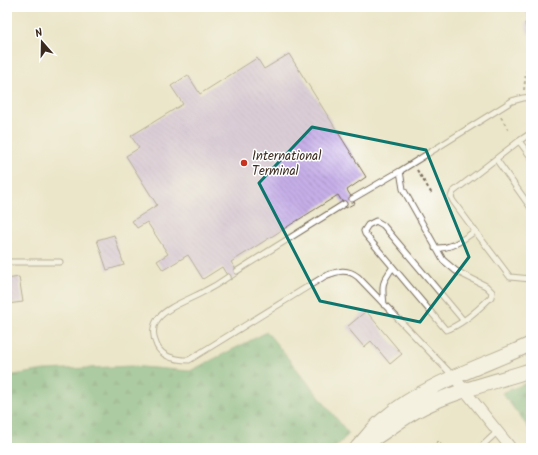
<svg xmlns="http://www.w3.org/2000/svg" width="538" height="455" font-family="Kalam,sans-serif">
  <defs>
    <pattern id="forest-firs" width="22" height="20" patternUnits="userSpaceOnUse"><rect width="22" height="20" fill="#61ac75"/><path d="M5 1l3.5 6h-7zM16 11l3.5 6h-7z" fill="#518c5f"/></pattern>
    <pattern id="building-back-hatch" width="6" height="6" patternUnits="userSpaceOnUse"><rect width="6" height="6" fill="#c6afe8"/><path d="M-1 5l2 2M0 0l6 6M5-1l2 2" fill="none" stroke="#a28fbb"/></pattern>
  </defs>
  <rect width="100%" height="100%" fill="#fff"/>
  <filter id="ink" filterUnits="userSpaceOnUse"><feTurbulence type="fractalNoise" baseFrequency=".025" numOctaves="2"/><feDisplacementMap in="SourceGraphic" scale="8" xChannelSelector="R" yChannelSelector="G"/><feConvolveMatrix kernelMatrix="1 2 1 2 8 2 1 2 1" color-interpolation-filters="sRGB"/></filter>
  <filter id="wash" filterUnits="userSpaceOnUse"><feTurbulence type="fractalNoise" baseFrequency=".012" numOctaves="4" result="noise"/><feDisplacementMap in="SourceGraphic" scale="16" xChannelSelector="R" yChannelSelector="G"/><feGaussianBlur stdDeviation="0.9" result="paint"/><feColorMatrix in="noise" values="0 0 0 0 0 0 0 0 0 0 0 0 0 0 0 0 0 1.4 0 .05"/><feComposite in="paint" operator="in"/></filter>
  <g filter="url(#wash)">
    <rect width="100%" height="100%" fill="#ebe6c9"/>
    <path fill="url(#forest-firs)" stroke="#4e6b4a" d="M 267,332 L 349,434 L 335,448 L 7,448 L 7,376 L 44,370 L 131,366 L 190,371 Z
      M 531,381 L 531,431 L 502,393 Z"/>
    <g id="blocks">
      <path fill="url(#building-back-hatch)" d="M 525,7 L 531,7 L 531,33 L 528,34 L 525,23 L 529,22 Z
        M 289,54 L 366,177 L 347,190 L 355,203 L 346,208 L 338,195 L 231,262 L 239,274 L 230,280 L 222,267 L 203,279 L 188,255 L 163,270 L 157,261 L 168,254 L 147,222 L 137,228 L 132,221 L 157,205 L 126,156 L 139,148 L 131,136 L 183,104 L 171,86 L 188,75 L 200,94 L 257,58 L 264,69 Z
        M 114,235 L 124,265 L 107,270 L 97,240 Z
        M 19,277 L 23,302 L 7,304 L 7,279 Z
        M 366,311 L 402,354 L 390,364 L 371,341 L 364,347 L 347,327 Z
        M 438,441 L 445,448 L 431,448 Z"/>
    </g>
  </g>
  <g filter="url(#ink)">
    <use href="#blocks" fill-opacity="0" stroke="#796c5a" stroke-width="1"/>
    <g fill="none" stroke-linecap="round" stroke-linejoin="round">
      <defs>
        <path id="lane" d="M 519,141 L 531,157
          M 496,159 L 531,208
          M 400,171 L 403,189 L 443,260 L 456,271 L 486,286 L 492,292 L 491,297 C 479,309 462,325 446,330 L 365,234 L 364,231 L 368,225 L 376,221 L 383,225 L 463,320
          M 352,199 L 400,171 L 512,101 L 523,98 L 531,97
          M 475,231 L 510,277 L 531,279
          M 435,248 C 452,249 462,240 475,231 L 453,201 L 451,197 L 453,192 L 519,141 L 531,133
          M 7,262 L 60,262
          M 237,271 L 344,204
          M 228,277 C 221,282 213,287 205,291 C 191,299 166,307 157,320 C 152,328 153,338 157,346 C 163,358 178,360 189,360 L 325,276 C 338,271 347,268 358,277 L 453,376
          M 384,305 C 382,285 381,284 393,267
          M 480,448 L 498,431"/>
        <path id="street" d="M 454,377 L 511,448"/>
        <path id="secondary" d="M 363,445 C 384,434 401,418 423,407 C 457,390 495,382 531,370
          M 357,448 C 366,438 374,427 384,419 C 426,383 482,367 531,344"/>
      </defs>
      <use href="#lane" stroke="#796c5a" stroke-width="7"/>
      <use href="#street" stroke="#796c5a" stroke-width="12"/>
      <use href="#secondary" stroke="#796c5a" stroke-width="16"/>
      <path stroke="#796c5a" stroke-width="2" stroke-dasharray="3 3" stroke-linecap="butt" d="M 524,90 L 526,72 L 531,63
        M 501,117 L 509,131
        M 417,170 L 432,194"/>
      <use href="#lane" stroke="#fff" stroke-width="5"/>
      <use href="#street" stroke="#fff" stroke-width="10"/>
      <use href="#secondary" stroke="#fff" stroke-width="14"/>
    </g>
  </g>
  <path d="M0 0H538V455H0ZM 312,127 L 426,150 L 469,257 L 420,322 L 320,301 L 259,183 Z" fill="#ebe6c9" fill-opacity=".55" fill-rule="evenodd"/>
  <path fill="none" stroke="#0f766e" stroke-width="3" stroke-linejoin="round" d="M 312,127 L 426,150 L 469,257 L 420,322 L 320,301 L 259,183 Z"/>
  <circle fill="#c8321e" stroke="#fff" stroke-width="1.5" cx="244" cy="163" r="4"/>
  <g text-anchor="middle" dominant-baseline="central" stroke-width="3" stroke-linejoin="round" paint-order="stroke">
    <g font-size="13" fill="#3b2a1e" stroke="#fff" text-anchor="start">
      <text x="252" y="156">International<tspan x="252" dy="15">Terminal</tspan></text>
    </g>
  </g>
  <rect width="538" height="455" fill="none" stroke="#fff" stroke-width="24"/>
  <g transform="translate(42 42) rotate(340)" stroke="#ffffff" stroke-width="3" paint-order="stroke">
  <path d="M0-3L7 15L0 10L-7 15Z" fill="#3b2a1e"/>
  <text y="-6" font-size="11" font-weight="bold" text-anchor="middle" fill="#3b2a1e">N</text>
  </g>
</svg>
